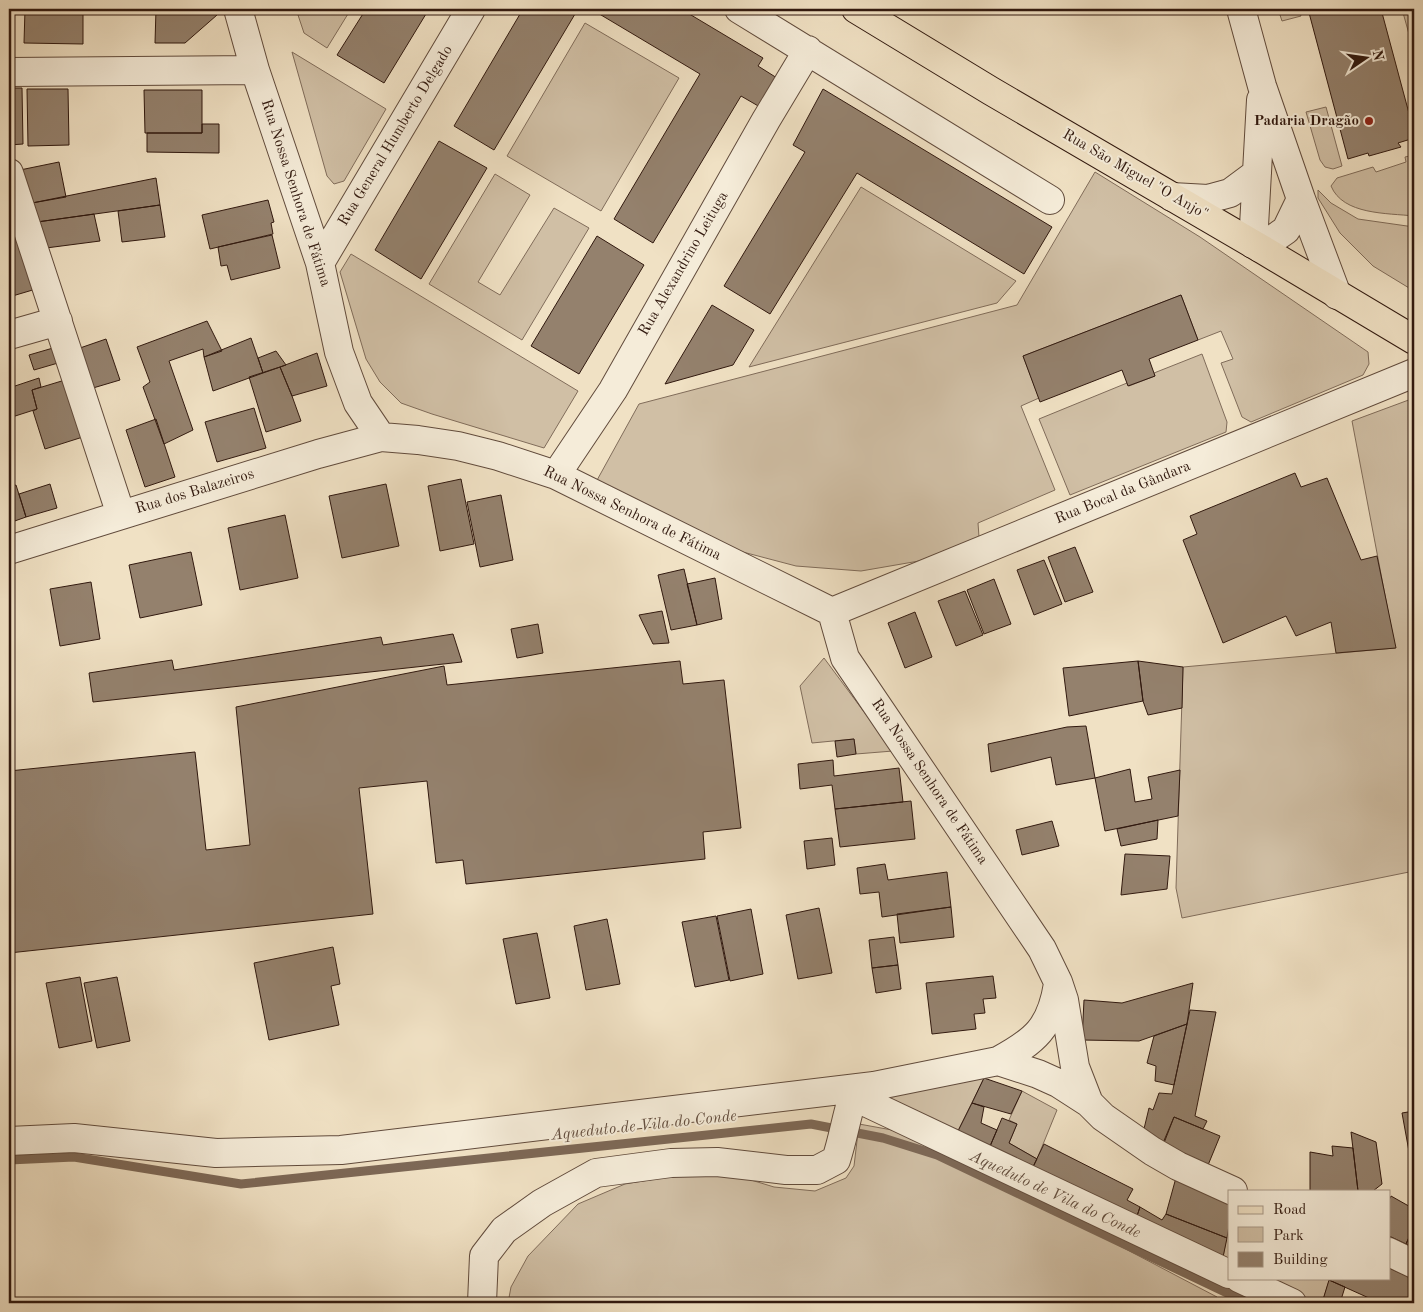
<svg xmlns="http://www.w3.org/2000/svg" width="1423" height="1312" font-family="'Old Standard TT',serif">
  <rect width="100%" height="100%" fill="#f0e1c4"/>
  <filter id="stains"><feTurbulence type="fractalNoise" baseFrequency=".004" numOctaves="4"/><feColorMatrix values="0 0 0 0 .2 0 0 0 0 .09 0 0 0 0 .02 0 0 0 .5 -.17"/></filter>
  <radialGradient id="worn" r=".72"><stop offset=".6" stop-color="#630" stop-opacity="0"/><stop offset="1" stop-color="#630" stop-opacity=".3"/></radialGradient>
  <path fill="#d0bfa5" stroke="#806c5a" d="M 296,9 L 351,9 L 327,48 L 304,33 Z
    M 1278,9 L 1299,9 L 1301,16 L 1282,21 Z
    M 1402,9 L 1414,9 L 1414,52 Z
    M 585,23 L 679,78 L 601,211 L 507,156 Z
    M 292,52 L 386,109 L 344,181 L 334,184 L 327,176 Z
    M 1326,107 L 1342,166 L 1333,169 L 1325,167 L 1320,160 L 1306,112 Z
    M 1414,155 L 1414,216 C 1387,213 1343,215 1331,186 L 1337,178 L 1373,167 L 1376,172 L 1406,162 L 1405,157 Z
    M 1095,172 L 1200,237 L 1368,352 L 1369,364 L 1363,375 L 1251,422 L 1242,417 L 1221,363 L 1233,359 L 1221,331 L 1198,340 L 1181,295 L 1023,356 L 1039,398 L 1021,406 L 1055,490 L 978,523 L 979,537 L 919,561 L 861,571 L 796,566 L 739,551 L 596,482 L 639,404 L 1017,305 Z
    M 495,174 L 530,195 L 478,282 L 500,295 L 554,208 L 589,228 L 522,340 L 429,284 Z
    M 861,187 L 1016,281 L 997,303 L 749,367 Z
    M 1318,190 L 1331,203 L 1358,219 L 1414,227 L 1414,291 L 1373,266 L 1340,233 L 1318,198 Z
    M 351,254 L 578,391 L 544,448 L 432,414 L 401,403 L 380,382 L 366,359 L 340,272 Z
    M 1202,354 L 1227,422 L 1226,432 L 1070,495 L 1039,419 L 1127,383 L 1129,386 L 1155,376 L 1154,373 Z
    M 1414,398 L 1414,871 L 1182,918 L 1176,888 L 1183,667 L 1395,648 L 1352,421 Z
    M 824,658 L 893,751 L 856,754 L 854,739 L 812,743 L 800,686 Z
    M 984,1078 L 956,1135 L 890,1104 L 884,1093 Z
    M 1022,1091 L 1057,1110 L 1037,1159 L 1009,1143 L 1017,1124 L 1009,1120 Z
    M 859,1124 L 903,1132 L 1217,1297 L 1218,1303 L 508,1303 L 511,1287 L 528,1256 L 578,1204 L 625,1184 L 691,1173 L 728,1173 L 774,1187 L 815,1191 L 846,1178 L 854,1166 Z
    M 1229,1225 L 1229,1265 L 1222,1262 Z
    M 1254,1278 L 1330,1278 L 1322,1303 L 1303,1303 Z"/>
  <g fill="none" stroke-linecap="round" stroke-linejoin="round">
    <path stroke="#7d6856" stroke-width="9" d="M 9,1160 L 74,1157 L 241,1184 L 811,1124 L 883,1138 L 937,1155 L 1248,1303"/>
  </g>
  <path fill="#94816d" stroke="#31190f" d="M 25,9 L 83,9 L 83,44 L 24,43 Z
    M 156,9 L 215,9 L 217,15 L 185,43 L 155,43 Z
    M 366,9 L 429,9 L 384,83 L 337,55 Z
    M 523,9 L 578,9 L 494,150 L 454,126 Z
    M 591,9 L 681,9 L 763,58 L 758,66 L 777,78 L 760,107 L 741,96 L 653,243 L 614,219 L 700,74 Z
    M 1308,9 L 1381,9 L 1414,132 L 1414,138 L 1398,143 L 1401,147 L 1369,156 L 1368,153 L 1348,159 Z
    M 9,88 L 22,88 L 23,144 L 9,145 Z
    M 27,89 L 68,89 L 69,145 L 28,146 Z
    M 823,89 L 1052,227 L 1024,274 L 857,173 L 770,314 L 724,286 L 805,152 L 793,145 Z
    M 144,90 L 202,90 L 202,133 L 145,133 Z
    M 202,124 L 219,124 L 219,153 L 147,152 L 147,133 L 202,133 Z
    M 439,141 L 487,168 L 421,279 L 375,250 Z
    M 59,162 L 66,197 L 32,203 L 20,170 Z
    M 156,178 L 160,205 L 37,222 L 32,203 Z
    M 268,200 L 274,222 L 271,223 L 273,234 L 210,249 L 202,215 Z
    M 160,205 L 165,237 L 122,242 L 118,211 Z
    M 9,206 L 36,289 L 9,297 Z
    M 94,214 L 100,241 L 46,248 L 37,222 Z
    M 272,235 L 280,268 L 231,280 L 227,265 L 221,266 L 218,247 Z
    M 597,236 L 644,265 L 579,374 L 531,346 Z
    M 1181,295 L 1198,340 L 1149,359 L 1155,376 L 1128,386 L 1122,370 L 1040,402 L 1023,356 Z
    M 712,305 L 754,330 L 733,365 L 665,384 Z
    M 207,321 L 222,351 L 204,357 L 203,349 L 169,361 L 193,430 L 164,444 L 143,387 L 150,382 L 137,347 Z
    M 251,338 L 263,373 L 213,391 L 204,357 Z
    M 106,339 L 120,380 L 93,388 L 80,348 Z
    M 53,348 L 58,363 L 34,370 L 29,355 Z
    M 276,351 L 286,365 L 263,373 L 258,358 Z
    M 317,353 L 327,386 L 292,396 L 280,367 Z
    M 280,367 L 292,396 L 301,421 L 266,432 L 249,377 Z
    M 39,378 L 41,387 L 32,390 L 37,409 L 9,418 L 9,388 Z
    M 65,380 L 86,436 L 45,449 L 33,411 L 37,409 L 32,390 Z
    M 254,408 L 266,448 L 217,462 L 205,422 Z
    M 156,419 L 175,477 L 145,487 L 126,430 Z
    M 1295,473 L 1301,487 L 1327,478 L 1361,560 L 1377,556 L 1396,648 L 1336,653 L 1331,622 L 1296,636 L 1286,616 L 1223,643 L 1183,540 L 1197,534 L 1190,516 Z
    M 461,479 L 474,544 L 440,551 L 428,486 Z
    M 50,484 L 57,508 L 26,517 L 19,494 Z
    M 386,484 L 399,546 L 342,558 L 329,496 Z
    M 16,485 L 26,517 L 9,523 L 9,487 Z
    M 501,495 L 513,560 L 480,567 L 467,502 Z
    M 285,515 L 298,578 L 240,590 L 228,528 Z
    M 1075,547 L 1093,592 L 1065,602 L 1048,557 Z
    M 191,552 L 202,605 L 140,618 L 129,565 Z
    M 1044,560 L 1062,604 L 1034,615 L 1017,570 Z
    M 684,569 L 697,625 L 671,630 L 658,575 Z
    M 715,578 L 722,619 L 697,625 L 687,584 Z
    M 994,579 L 1011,624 L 984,634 L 967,590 Z
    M 91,582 L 100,639 L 60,646 L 50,589 Z
    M 965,591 L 983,635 L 956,646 L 938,601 Z
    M 662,611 L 669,643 L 653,644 L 639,615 Z
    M 915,612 L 932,657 L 905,668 L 888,623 Z
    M 538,624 L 543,653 L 517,658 L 511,629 Z
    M 453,634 L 462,662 L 93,702 L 89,673 L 172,660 L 174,670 L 381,637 L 383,645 Z
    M 680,661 L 683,684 L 724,680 L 741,828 L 703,832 L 705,859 L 466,884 L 463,860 L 436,863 L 427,781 L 359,788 L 373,914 L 9,953 L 9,771 L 195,752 L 206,850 L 250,845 L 236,707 L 444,666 L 447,685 Z
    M 1138,661 L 1143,701 L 1069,716 L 1063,668 Z
    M 1138,661 L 1183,667 L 1182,708 L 1148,715 L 1143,701 Z
    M 1086,726 L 1095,778 L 1056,785 L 1051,757 L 991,772 L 988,744 L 1067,727 Z
    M 854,739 L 856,754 L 837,757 L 835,741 Z
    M 833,760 L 834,776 L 899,768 L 903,802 L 835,809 L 832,785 L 800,789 L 798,764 Z
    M 1130,769 L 1135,802 L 1152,799 L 1148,777 L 1180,770 L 1178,816 L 1105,831 L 1095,778 Z
    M 911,801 L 915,839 L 840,847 L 835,809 Z
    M 1158,820 L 1157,839 L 1121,846 L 1117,829 Z
    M 1052,821 L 1059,846 L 1022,855 L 1016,830 Z
    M 832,838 L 835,865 L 807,869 L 804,841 Z
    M 1125,854 L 1170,856 L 1167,889 L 1121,895 Z
    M 885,864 L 888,880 L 947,872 L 951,907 L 882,917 L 879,892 L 860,894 L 857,868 Z
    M 951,907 L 954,937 L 900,943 L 897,914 Z
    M 819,908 L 832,973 L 798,979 L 786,915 Z
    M 751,909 L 763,974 L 730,981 L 717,916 Z
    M 716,916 L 729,980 L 695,987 L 682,922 Z
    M 607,919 L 620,984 L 586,990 L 574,926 Z
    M 537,933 L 550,998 L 516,1004 L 503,939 Z
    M 894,937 L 898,965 L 872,968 L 869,940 Z
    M 333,947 L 340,984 L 331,986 L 339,1025 L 269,1040 L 254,963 Z
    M 898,965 L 901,989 L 876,993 L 872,968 Z
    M 993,976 L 996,998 L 983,999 L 985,1013 L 974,1014 L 976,1029 L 932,1034 L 926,983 Z
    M 80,977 L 92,1041 L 59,1048 L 46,983 Z
    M 117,977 L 130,1041 L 97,1048 L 84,983 Z
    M 1193,983 L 1187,1024 L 1139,1041 L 1082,1040 L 1084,1000 L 1122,1003 Z
    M 1190,1010 L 1216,1012 L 1195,1116 L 1207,1121 L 1203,1129 L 1174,1117 L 1164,1143 L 1143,1133 L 1149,1108 L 1153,1110 L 1159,1093 L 1172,1094 Z
    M 1187,1024 L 1174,1085 L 1155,1081 L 1156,1066 L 1147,1063 L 1154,1036 Z
    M 984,1078 L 1022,1091 L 1011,1114 L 972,1103 Z
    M 972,1103 L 984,1107 L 981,1123 L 997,1130 L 988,1151 L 956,1135 Z
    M 1414,1111 L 1414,1179 L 1402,1113 Z
    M 1174,1117 L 1220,1136 L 1206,1170 L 1160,1150 Z
    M 1002,1118 L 1017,1124 L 1009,1143 L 1037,1159 L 1030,1173 L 988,1151 Z
    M 1351,1132 L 1376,1142 L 1382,1184 L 1373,1191 L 1358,1191 Z
    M 1044,1144 L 1133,1189 L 1127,1200 L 1140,1207 L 1135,1222 L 1030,1173 Z
    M 1332,1146 L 1353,1148 L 1358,1191 L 1310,1191 L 1310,1152 L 1333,1156 Z
    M 1177,1174 L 1229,1200 L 1229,1225 L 1227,1238 L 1166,1214 Z
    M 1391,1196 L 1414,1209 L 1414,1226 L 1406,1244 L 1389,1236 L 1389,1200 Z
    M 1140,1207 L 1162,1220 L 1166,1214 L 1227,1238 L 1222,1262 L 1135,1222 Z
    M 1414,1226 L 1414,1248 L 1406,1244 Z
    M 1389,1268 L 1414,1279 L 1414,1303 L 1380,1303 L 1329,1280 L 1330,1278 L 1389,1278 Z
    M 1329,1280 L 1345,1287 L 1340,1303 L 1322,1303 Z"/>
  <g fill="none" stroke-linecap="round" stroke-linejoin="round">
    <defs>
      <path id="minor" d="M 238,9 L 255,70 L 320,263 L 339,352 L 358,403 L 381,437
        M 739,9 L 1050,200
        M 1241,9 L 1262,86 L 1301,199 L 1286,230 L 1260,248
        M 9,72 L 255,70
        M 9,173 L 121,515
        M 1172,197 L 1208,199 L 1230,193 L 1257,173
        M 1301,199 L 1337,295
        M 1253,244 L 1261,100
        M 320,263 L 471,9
        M 9,335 L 58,321
        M 556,475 L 613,390 L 766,120 L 808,50
        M 9,550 L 318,454 L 381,437 L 418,440 L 458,446 L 498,456 L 556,475 L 832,612 L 845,658 L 1042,949 L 1058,982 L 1064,1000 L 1075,1067 L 1089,1103
        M 832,612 L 1414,373
        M 998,1061 C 1035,1041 1051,1028 1058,984
        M 840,1090 L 1229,1274
        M 9,1141 L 74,1138 L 216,1153 L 341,1150 L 874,1086 L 998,1061 L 1038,1074 L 1058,1083 L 1089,1103 L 1103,1117 L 1152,1151 L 1178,1166 L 1233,1191
        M 1389,1252 L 1414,1264
        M 1239,1278 L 1292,1303
        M 482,1303 L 484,1256 L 504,1230 L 542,1203 L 596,1173 L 671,1163 L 717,1162 L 786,1170 L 817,1170 L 836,1160 C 843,1139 846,1118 853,1096"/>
      <path id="major" d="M 856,9 L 991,91 L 1260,248 L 1414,340"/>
    </defs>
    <use href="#minor" stroke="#614b3c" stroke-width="30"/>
    <use href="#major" stroke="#31190f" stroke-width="30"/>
    <use href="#minor" stroke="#f5ecd9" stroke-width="28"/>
    <use href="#major" stroke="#f0e1c4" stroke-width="28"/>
  </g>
  <circle fill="#8f2418" stroke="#f5ecd9" stroke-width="2" cx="1369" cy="121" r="5"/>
  <g text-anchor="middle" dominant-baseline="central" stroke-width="4" stroke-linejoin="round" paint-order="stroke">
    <g font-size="15" font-weight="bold" fill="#31190f" stroke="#f5ecd9" text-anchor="end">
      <text x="1359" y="121">Padaria Dragão</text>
    </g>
    <g font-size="15" fill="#31190f" stroke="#f5ecd9">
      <text transform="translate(396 136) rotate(-59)">Rua General Humberto Delgado</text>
      <text transform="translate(1135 175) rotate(30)">Rua São Miguel "O Anjo"</text>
      <text transform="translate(295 193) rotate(72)">Rua Nossa Senhora de Fátima</text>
      <text transform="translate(684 264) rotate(-60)">Rua Alexandrino Leituga</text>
      <text transform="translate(195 492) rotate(-17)">Rua dos Balazeiros</text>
      <text transform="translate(1123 493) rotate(-22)">Rua Bocal da Gândara</text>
      <text transform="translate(632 514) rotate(26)">Rua Nossa Senhora de Fátima</text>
      <text transform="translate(929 782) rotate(56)">Rua Nossa Senhora de Fátima</text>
    </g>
    <g font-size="16" font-style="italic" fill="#634e3f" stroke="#f5ecd9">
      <text transform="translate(644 1126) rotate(-6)">Aqueduto de Vila do Conde</text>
      <text transform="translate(1055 1195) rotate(25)">Aqueduto de Vila do Conde</text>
    </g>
  </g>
  <rect width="1423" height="1312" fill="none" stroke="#f0e1c4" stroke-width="30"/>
  <rect x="10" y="10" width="1403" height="1292" fill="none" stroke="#31190f" stroke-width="2.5"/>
  <rect x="15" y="15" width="1393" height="1282" fill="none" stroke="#31190f"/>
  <rect x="1228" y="1190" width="162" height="90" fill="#f5ecd9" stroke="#a79888"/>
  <rect x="1238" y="1206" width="25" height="8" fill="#f0e1c4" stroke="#a79888"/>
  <text x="1273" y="1214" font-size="15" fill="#31190f">Road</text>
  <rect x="1238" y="1227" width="25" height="15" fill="#d0bfa5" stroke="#a79888"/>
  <text x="1273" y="1240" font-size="15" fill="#31190f">Park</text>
  <rect x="1238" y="1252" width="25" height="15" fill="#94816d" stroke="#a79888"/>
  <text x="1273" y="1264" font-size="15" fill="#31190f">Building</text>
  <g transform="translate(1366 58) rotate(77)" stroke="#f5ecd9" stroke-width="4" paint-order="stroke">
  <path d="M0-4L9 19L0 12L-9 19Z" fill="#31190f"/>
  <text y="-8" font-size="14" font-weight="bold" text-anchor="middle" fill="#31190f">N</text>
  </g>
  <rect width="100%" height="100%" filter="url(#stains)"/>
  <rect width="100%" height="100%" fill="url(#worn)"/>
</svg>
